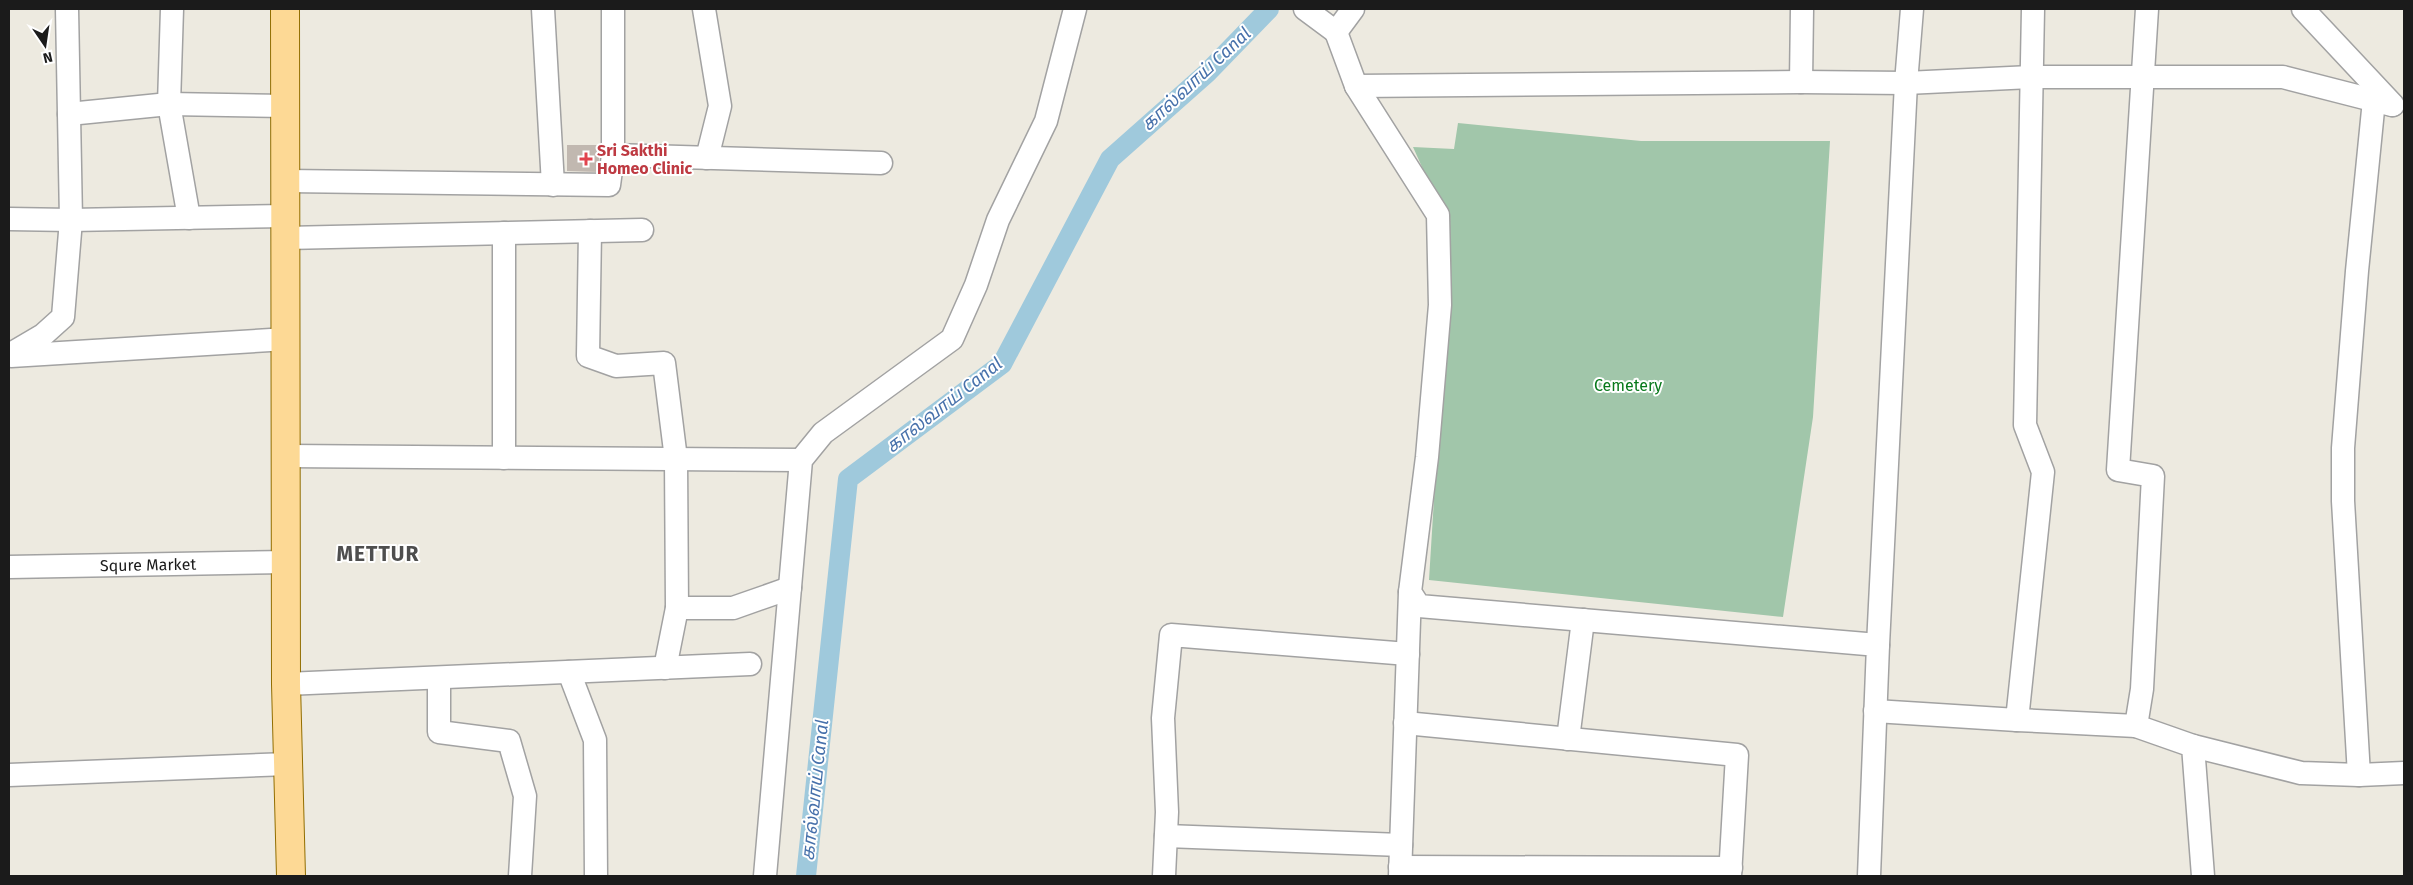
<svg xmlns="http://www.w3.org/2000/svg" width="2413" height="885" font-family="'Fira Sans','Noto Sans Tamil',sans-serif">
  <rect width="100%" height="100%" fill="#edeae0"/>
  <path fill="#a1c6aa" d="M 1458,123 L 1641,141 L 1830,141 L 1813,417 L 1783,617 L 1429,580 L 1439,418 L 1426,176 L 1413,147 L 1454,149 Z"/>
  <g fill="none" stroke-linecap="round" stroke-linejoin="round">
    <path stroke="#9fc9dc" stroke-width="20" d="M 806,876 L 848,479 L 1002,364 L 1110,159 L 1207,73 L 1269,9"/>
  </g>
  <path fill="#c1b8b0" d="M 567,145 L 600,145 L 598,172 L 567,171 Z"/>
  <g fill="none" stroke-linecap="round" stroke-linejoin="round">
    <defs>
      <g id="street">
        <path d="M 172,9 L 169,104 L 189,218"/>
        <path d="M 543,9 L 553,185"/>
        <path d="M 704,9 L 720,106 L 707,158"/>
        <path d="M 1305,9 L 1336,32"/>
        <path d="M 2147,9 L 2118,470 L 2153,476 L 2142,689 L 2136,726 L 2193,746 L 2203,876"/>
        <path d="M 2303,9 L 2393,105"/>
        <path d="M 1336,32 L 1356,86 L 1438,215 L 1440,305 L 1427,457 L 1410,592 L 1419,606 L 1878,645 L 1869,876"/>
        <path d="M 1336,32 L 1353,9"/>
        <path d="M 1801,82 L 1802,9"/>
        <path d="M 1356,86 L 1801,82 L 1906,83 L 2031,77 L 2283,77 L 2392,105"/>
        <path d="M 69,114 L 169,104 L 286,106"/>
        <path d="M 613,155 L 613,9"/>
        <path d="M 287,181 L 609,185 L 613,155 L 881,163"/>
        <path d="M 9,219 L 71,220 L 286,216"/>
        <path d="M 590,231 L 588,356 L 616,366 L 664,363 L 676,459 L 677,608"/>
        <path d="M 504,233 L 504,458"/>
        <path d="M 286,238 L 642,230"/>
        <path d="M 9,355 L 43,335 L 63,317 L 71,220 L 67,9"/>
        <path d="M 11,356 L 287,339"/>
        <path d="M 287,456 L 801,460"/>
        <path id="s1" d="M 9,567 L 287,562"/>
        <path d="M 1878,645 L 1906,83 L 1912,9"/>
        <path d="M 665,668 L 677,608 L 733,608 L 790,588"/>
        <path d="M 569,672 L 595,740 L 596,876"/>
        <path d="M 439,678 L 439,732 L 509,741 L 525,796 L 520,876"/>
        <path d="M 286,684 L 750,664"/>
        <path d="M 1875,711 L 2017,720 L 2043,472 L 2025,425 L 2033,9"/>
        <path d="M 2017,720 L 2136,726"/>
        <path d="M 1405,723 L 1737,755 L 1730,876"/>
        <path d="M 1568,739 L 1583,620"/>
        <path d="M 2193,746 L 2301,773 L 2359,775 L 2404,773"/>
        <path d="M 9,775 L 288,764"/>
        <path d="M 2359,775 L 2343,501 L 2343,448 L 2357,271 L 2374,100"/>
        <path d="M 1166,836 L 1401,845"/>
        <path d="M 1400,867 L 1731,868"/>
        <path d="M 765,876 L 801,460 L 823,433 L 952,339 L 976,285 L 998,220 L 1046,121 L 1075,9"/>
        <path d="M 1164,876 L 1167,812 L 1163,718 L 1171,635 L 1408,654"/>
        <path d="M 1400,876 L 1410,592"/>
      </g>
      <path id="primary" d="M 285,9 L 286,684 L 291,876"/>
    </defs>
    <use href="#street" stroke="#a2a2a2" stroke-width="25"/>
    <use href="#primary" stroke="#926e00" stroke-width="30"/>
    <use href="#street" stroke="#fff" stroke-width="22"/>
    <use href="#primary" stroke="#fdd995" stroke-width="28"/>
  </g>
  <path fill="#e0444e" stroke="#fff" stroke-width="2" d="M583.5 151.5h5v5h5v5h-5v5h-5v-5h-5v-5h5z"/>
  <g text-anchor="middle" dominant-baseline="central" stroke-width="4" stroke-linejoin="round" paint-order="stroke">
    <g font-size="16" font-weight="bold" fill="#be3a42" stroke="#fff" text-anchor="start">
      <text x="597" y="150">Sri Sakthi<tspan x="597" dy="18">Homeo Clinic</tspan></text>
    </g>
    <g font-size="16" fill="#09791c" stroke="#fff">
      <text x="1628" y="385">Cemetery</text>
    </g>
    <g font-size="16" fill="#1b1b1b" stroke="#fff">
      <text stroke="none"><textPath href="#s1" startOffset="139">Squre Market</textPath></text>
    </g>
    <g font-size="18" font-style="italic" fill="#4771ab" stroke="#fff">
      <text transform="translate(1196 79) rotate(-43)">கால்வாய் Canal</text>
      <text transform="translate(944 405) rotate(-38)">கால்வாய் Canal</text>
      <text transform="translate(815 790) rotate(-84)">கால்வாய் Canal</text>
    </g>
    <g font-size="21" font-weight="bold" letter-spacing="1" fill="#4e4e4e" stroke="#fff">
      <text x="378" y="554">METTUR</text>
    </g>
  </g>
  <rect width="2413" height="885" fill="none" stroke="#1b1b1b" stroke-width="20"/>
  <g transform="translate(45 45) rotate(167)" stroke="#ffffff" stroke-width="4" paint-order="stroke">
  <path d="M0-4L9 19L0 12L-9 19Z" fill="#1b1b1b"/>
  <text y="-8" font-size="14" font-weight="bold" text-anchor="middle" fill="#1b1b1b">N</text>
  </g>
</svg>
